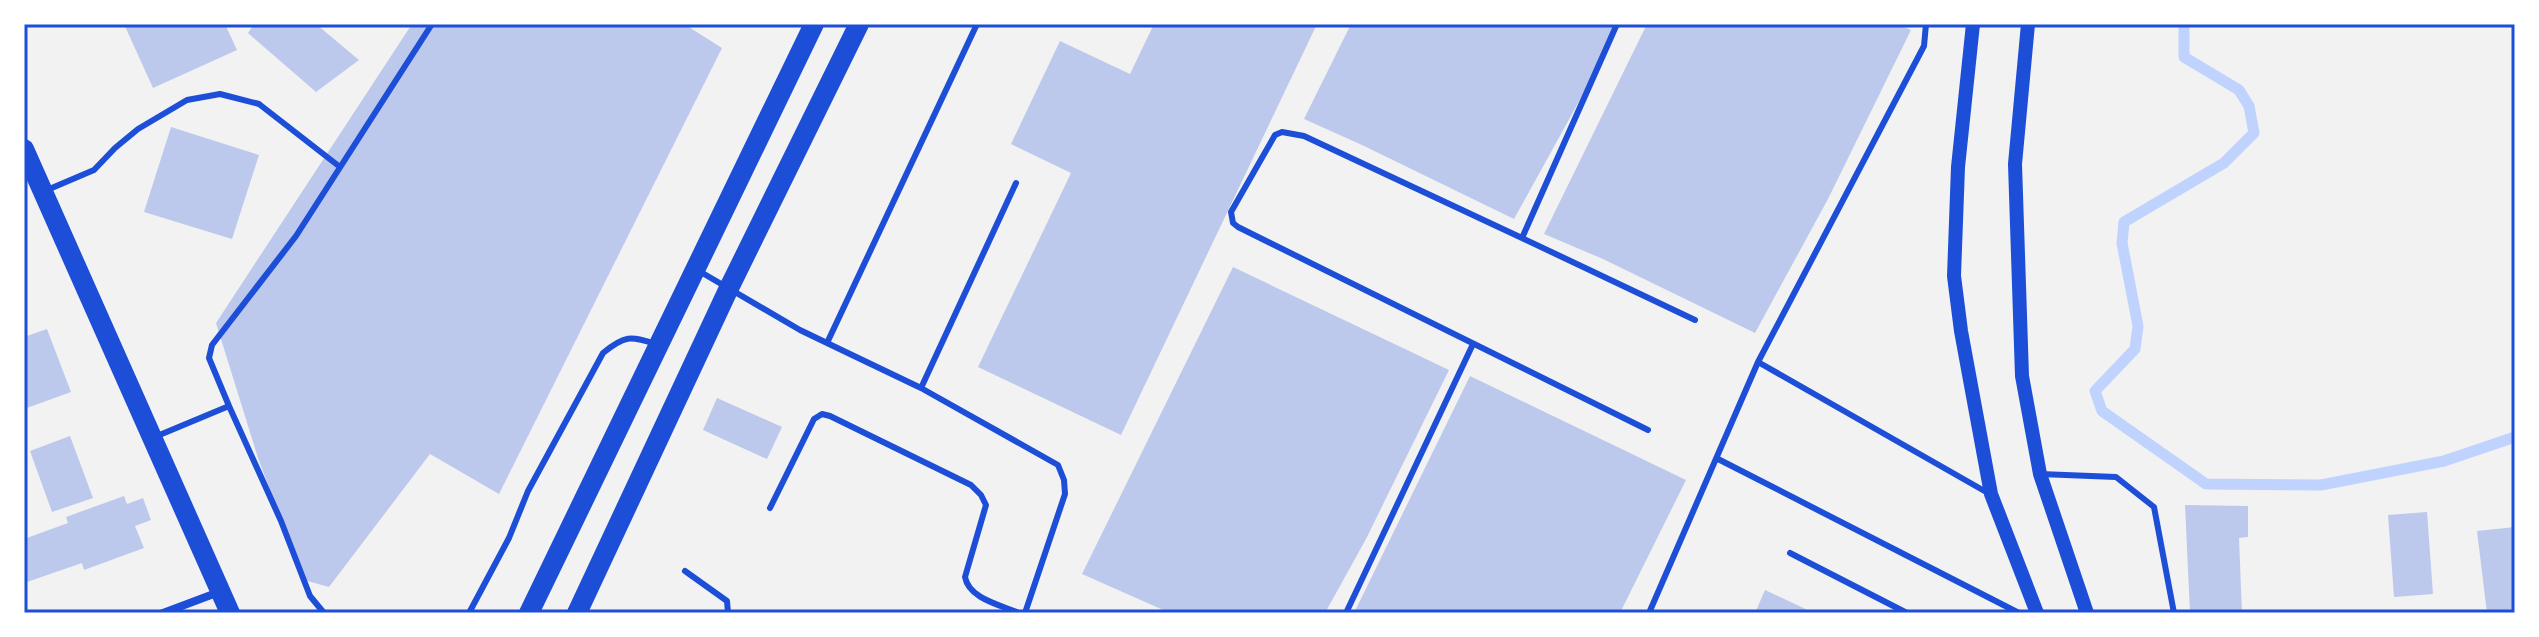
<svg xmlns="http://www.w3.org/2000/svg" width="2539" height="637" font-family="Karla,sans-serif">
  <rect width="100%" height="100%" fill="#f2f2f2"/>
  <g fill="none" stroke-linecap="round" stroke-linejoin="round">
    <path stroke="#bfd3fe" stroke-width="11" d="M 2184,24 L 2184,57 L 2239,90 L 2249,106 L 2254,133 L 2224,163 L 2124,222 L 2122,243 L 2138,326 L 2135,349 L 2095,391 L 2102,411 L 2206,484 L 2321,485 L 2444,461 L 2515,437"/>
  </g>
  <path fill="#bdc9ec" d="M 124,24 L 225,24 L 237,50 L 153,88 Z
    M 254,24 L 316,24 L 359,60 L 316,92 L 248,33 Z
    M 412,24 L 684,24 L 722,48 L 499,494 L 430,454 L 329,587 L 304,580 L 258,458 L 216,323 Z
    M 1154,24 L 1317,24 L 1121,435 L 978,367 L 1071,173 L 1011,144 L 1060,41 L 1130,74 Z
    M 1351,24 L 1618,24 L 1588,85 L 1514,219 L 1362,145 L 1304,119 Z
    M 1647,24 L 1897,24 L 1911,30 L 1828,199 L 1755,333 L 1603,259 L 1544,234 Z
    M 171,127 L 259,155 L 232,239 L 144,212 Z
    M 1233,267 L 1449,370 L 1366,539 L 1325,613 L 1170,613 L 1082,574 Z
    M 47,329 L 71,392 L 24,409 L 24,337 Z
    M 1470,376 L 1686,480 L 1620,613 L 1354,613 Z
    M 717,398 L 782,427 L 767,459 L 703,430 Z
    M 70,436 L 93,498 L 52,512 L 30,451 Z
    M 124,496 L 127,504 L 143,498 L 151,520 L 135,526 L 144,548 L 84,570 L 82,563 L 24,583 L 24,539 L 68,523 L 66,517 Z
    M 2185,505 L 2248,506 L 2248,537 L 2239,538 L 2242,613 L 2190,613 Z
    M 2427,512 L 2433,594 L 2394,597 L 2388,515 Z
    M 2515,527 L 2515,613 L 2487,613 L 2477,531 Z
    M 1765,590 L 1814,613 L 1755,613 Z"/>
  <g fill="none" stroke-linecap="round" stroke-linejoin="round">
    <path stroke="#1d4ed8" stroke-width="6" d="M 1617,24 L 1522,238 L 1304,136 L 1282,132 L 1275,135 L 1231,212 L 1233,223 L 1238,227 L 1648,430
      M 47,190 L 94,170 L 115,148 L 138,129 L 187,100 L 220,94 L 259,104 L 340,167
      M 1522,238 L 1695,320
      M 699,271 L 800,330 L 827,343 L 977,24
      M 827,343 L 921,388 L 1058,465 L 1064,480 L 1065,494 L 1025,613
      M 1758,362 L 1988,493
      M 921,388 L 1016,183
      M 229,406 L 281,521 L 310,596 L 324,613
      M 157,436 L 229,406 L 209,358 L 212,345 L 296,236 L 432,24
      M 1718,459 L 2019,613
      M 2040,474 L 2116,477 L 2154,507 L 2174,613
      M 770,508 L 814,419 L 822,414 L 830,416 L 971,485 L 981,495 L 986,505 L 965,577 C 969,599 1001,605 1019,613
      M 1790,553 L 1907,613
      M 685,571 L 727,601 L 728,613
      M 469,613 L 509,538 L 528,491 L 603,353 C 625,335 630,336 656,344
      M 1346,613 L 1473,344
      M 1649,613 L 1758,362 L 1924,46 L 1926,24"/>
    <path stroke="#1d4ed8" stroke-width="8" d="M 163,613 L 219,592"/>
    <path stroke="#1d4ed8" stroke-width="14" d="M 1973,24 L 1958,167 L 1954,276 L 1961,331 L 1991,494 L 2037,613
      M 2028,24 L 2015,164 L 2022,376 L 2040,474 L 2087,613"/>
    <path stroke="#1d4ed8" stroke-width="20" d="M 24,149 L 230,613
      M 529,613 L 814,24
      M 577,613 L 729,288 L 859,24"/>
  </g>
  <rect width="2539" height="637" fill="none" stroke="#ffffff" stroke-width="52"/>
  <rect x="26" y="26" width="2487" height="585" fill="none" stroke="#1d4ed8" stroke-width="3"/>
</svg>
